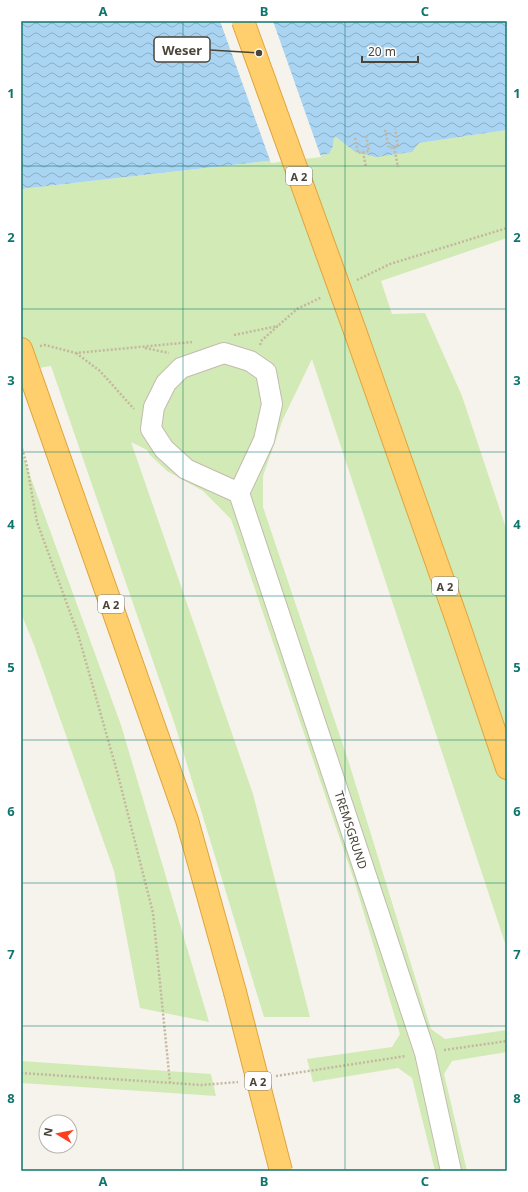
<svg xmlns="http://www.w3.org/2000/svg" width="528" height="1192" font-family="'Noto Sans',sans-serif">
  <defs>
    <pattern id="water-waves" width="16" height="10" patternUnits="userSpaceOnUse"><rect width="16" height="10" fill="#a9d4f2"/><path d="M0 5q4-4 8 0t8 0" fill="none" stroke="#8caec5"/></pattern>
  </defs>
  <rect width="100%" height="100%" fill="#f6f3ec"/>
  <path fill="#d2eab5" d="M 507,130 L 507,238 L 381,281 L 392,314 L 425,313 L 462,396 L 507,531 L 507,949 L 312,359 L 283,419 L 263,476 L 263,507 L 349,763 L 431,1029 L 445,1039 L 507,1030 L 507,1052 L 452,1061 L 444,1074 L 467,1171 L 435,1171 L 412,1078 L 398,1068 L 313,1082 L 307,1059 L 392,1047 L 400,1034 L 354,880 L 231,519 L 203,491 L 167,471 L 150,455 L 147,450 L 131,442 L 253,794 L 310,1017 L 264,1017 L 175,725 L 51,366 L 21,371 L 21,189 L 328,154 L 333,146 L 334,137 L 336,137 L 355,152 Z
    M 21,451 L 121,725 L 209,1022 L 140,1008 L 114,871 L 34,645 L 21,613 Z
    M 21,1061 L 211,1074 L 216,1096 L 21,1083 Z"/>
  <path fill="url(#water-waves)" d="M 21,21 L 507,21 L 507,130 L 419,143 L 412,152 L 376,157 L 355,152 L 336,137 L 334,138 L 333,146 L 329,154 L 21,189 Z"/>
  <path fill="#f6f3ec" d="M 220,21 L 273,21 L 321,157 L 271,163 Z"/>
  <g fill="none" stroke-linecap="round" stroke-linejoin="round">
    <defs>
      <path id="street" d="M 224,353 L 250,361 L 266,372 L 272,404 L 264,440 L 239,493 L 186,469 L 164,449 L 151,429 L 154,407 L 166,383 L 181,368 Z
        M 239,493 L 425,1053 L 451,1171"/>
      <path id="highway" d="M 355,331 L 458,623 L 507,768
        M 21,349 L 187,820 L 235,992"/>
    </defs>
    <use href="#street" stroke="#c2bbae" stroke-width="22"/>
    <use href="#highway" stroke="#e0a43c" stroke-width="24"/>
    <path stroke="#c4b79f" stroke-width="2.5" stroke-dasharray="2 2" stroke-linecap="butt" d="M 385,130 L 389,148 L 398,146 L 395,129
      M 355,138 L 358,153 L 369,151 L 366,135
      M 394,147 L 398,167
      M 363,152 L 366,167
      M 357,280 L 390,264 L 507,228
      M 234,335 L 278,326
      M 260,345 L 262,340 L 297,309 L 322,297
      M 40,346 L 45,345 L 76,353 L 192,342
      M 145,348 L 169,353
      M 76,353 L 100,371 L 134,409
      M 21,445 L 27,466 L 37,522 L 78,634 L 118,775 L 153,913 L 170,1083
      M 444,1050 L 507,1041
      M 21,1073 L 202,1085 L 238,1082
      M 276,1076 L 406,1056"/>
    <use href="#street" stroke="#fff" stroke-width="20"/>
    <use href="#highway" stroke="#ffcf6e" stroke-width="22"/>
    <defs>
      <path id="highway-bridge" d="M 243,21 L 355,331
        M 235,992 L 281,1171"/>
    </defs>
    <use href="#highway-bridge" stroke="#e0a43c" stroke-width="24" stroke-linecap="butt"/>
    <use href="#highway-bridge" stroke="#ffcf6e" stroke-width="22"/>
  </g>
  <path fill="none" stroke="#0f766e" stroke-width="1" stroke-opacity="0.55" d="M 183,21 L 183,1171M 345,21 L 345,1171M 21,166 L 507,166M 21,309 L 507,309M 21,452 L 507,452M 21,596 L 507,596M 21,740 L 507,740M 21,883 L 507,883M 21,1026 L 507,1026"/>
  <g text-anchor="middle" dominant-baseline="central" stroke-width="3.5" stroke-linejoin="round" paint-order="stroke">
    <g fill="#fff" stroke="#817c74" stroke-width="1">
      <rect x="286" y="167" width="26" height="18" rx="3"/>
      <rect x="432" y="577" width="26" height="18" rx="3"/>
      <rect x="98" y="595" width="26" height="18" rx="3"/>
      <rect x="245" y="1072" width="26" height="18" rx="3"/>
    </g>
    <g font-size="11" font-weight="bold" fill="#4b4439">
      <text x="299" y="176">A 2</text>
      <text x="445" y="586">A 2</text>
      <text x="111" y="604">A 2</text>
      <text x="258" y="1081">A 2</text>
    </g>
    <g font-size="12" fill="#4b4439" stroke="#fff">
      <text transform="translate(351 830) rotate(72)">TREMSGRUND</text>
    </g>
  </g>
  <path fill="none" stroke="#4b4439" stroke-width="1.5" d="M259 53L210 50"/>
  <circle fill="#4b4439" stroke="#fff" stroke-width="1.5" cx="259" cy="53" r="4"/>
  <rect fill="#fff" stroke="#4b4439" stroke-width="1.5" x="154" y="37" width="56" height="25" rx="4"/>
  <g font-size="13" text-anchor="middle" font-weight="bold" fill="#4b4439">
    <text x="182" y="55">Weser</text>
  </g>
  <rect width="528" height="1192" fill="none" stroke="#ffffff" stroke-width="44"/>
  <g transform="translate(58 1134) rotate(280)"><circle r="19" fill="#ffffff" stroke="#b7b4b0"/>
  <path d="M0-3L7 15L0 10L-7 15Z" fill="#fc3f1d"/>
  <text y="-6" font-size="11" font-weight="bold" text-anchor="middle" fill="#4b4439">N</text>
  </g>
  <path d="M362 56v6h56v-6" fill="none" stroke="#4b4439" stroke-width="2"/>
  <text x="368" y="56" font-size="12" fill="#4b4439" stroke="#ffffff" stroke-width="3" paint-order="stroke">20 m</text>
  <rect x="22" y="22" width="484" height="1148" fill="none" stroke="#0f766e" stroke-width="1.5"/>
  <g font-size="13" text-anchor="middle" font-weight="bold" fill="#0f766e">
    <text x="103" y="16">A</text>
    <text x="264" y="16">B</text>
    <text x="425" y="16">C</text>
    <text x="11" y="98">1</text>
    <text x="517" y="98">1</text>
    <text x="11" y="242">2</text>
    <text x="517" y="242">2</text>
    <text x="11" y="385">3</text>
    <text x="517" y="385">3</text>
    <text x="11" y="529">4</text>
    <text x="517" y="529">4</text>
    <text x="11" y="672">5</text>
    <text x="517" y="672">5</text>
    <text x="11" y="816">6</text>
    <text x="517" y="816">6</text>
    <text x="11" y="959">7</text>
    <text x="517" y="959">7</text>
    <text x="11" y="1103">8</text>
    <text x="517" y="1103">8</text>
    <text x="103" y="1186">A</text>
    <text x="264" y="1186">B</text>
    <text x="425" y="1186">C</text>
  </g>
</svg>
